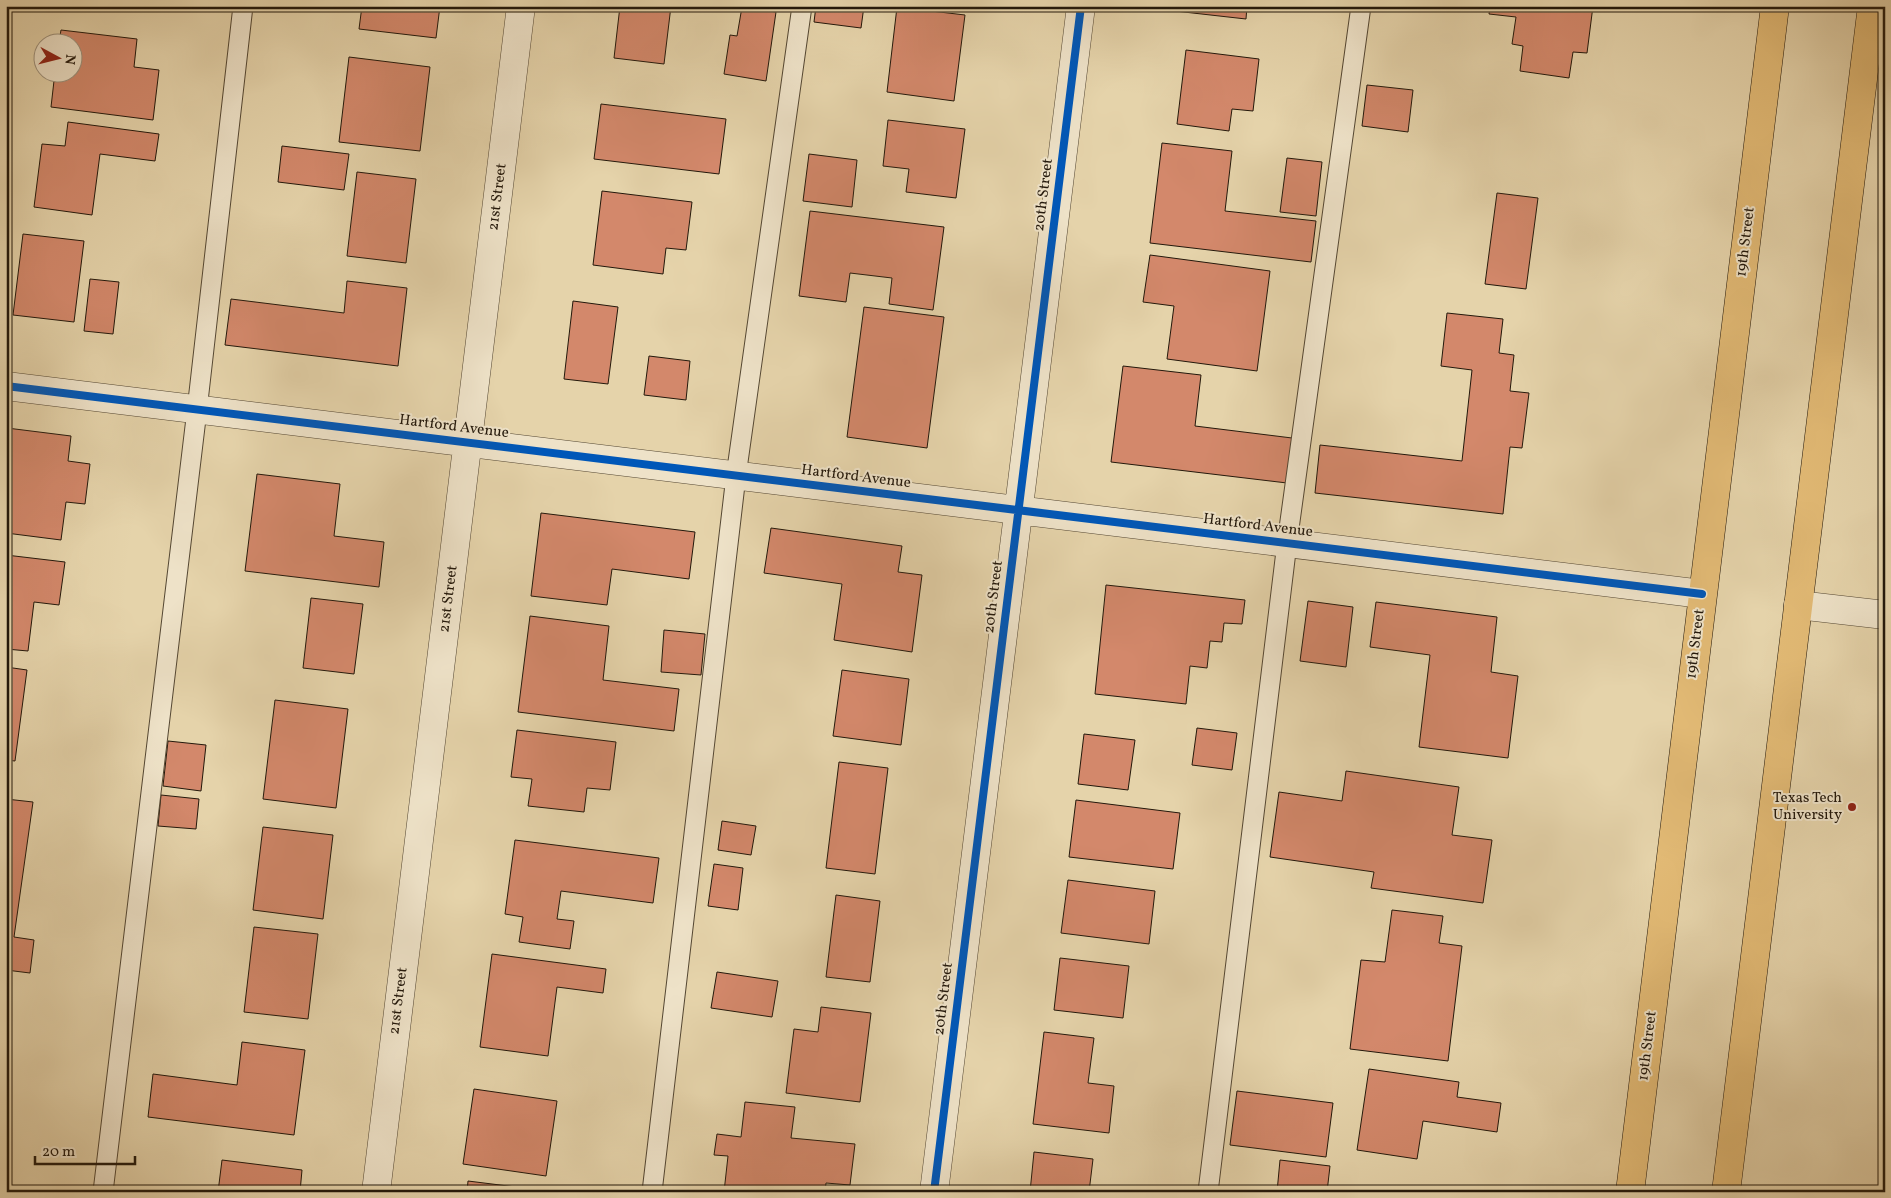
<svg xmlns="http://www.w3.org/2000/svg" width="1891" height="1198" font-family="Vollkorn,serif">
  <rect width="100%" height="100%" fill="#e5d3aa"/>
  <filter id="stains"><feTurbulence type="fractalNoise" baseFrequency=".004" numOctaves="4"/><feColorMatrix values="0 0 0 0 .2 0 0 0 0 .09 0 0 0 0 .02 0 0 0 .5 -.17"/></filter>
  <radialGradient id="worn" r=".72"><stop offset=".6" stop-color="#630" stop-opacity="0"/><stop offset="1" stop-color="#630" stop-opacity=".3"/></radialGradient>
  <path fill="#d3886b" stroke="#23180b" d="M 362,6 L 440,6 L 436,38 L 359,29 Z
    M 620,6 L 671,6 L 664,64 L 614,58 Z
    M 816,6 L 864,6 L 861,28 L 814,22 Z
    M 1166,6 L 1247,6 L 1246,19 L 1166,10 Z
    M 1490,6 L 1593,6 L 1587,53 L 1573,52 L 1569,78 L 1520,71 L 1523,46 L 1512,44 L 1516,17 L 1489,14 Z
    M 742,7 L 776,12 L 766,81 L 724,74 L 730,35 L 737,36 Z
    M 897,7 L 965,15 L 954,101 L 887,92 Z
    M 61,30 L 137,39 L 134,67 L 159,70 L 153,120 L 51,107 L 55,72 L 72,72 L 72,42 L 59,42 Z
    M 1186,50 L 1259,59 L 1253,111 L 1232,109 L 1229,131 L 1177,124 Z
    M 349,57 L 430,67 L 420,151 L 339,142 Z
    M 1367,85 L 1413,90 L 1408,132 L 1362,126 Z
    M 601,104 L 726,119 L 719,174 L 594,159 Z
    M 888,120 L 965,129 L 956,198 L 906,192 L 909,169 L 883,166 Z
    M 68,122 L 159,134 L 155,161 L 100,154 L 92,215 L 34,207 L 42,144 L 65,146 Z
    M 1162,143 L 1232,151 L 1225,211 L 1316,221 L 1311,262 L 1150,243 Z
    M 282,146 L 349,154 L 344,190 L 278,182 Z
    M 809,154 L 857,160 L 852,207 L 803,201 Z
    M 1287,158 L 1322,162 L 1316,216 L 1280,212 Z
    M 357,172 L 416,179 L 406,263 L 347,256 Z
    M 602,191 L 692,202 L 686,250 L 666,248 L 663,274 L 593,265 Z
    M 1497,193 L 1538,198 L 1526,289 L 1485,284 Z
    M 810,211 L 944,227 L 933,310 L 889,304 L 892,278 L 850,273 L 846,302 L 799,296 Z
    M 23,234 L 84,241 L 74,322 L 13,315 Z
    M 1150,255 L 1270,271 L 1257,371 L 1167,359 L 1174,306 L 1143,302 Z
    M 90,279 L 119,282 L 113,334 L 84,331 Z
    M 347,281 L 407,288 L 398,366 L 225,345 L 231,299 L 344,313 Z
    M 573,301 L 618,307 L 608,384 L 564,379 Z
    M 864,307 L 944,317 L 927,448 L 847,437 Z
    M 1447,313 L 1503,319 L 1499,353 L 1514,355 L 1510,391 L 1529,393 L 1522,448 L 1510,447 L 1503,514 L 1315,493 L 1320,445 L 1462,461 L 1472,370 L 1441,366 Z
    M 649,356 L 690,361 L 686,400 L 644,395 Z
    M 1123,366 L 1201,375 L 1195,426 L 1292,438 L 1287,483 L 1111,462 Z
    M 7,428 L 71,436 L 68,461 L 90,464 L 85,504 L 66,502 L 61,540 L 6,533 Z
    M 257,474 L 340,484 L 334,536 L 384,542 L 379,587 L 245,571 Z
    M 541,513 L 695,532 L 689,579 L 612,569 L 607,605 L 531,596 Z
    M 771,528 L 902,546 L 898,572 L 922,575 L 912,652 L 834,640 L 842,584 L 764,573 Z
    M 6,555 L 65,562 L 59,605 L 34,602 L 28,651 L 6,649 Z
    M 1106,585 L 1245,600 L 1242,624 L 1224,623 L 1222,642 L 1210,641 L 1207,668 L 1190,666 L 1186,704 L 1095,694 Z
    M 311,598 L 363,604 L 354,674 L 303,668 Z
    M 1308,601 L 1353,607 L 1346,667 L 1300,661 Z
    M 1376,602 L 1497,617 L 1491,672 L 1518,676 L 1508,758 L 1419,747 L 1430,655 L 1370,647 Z
    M 530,616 L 609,626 L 603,680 L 679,689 L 674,731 L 518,712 Z
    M 664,630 L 705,634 L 701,675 L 661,672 Z
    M 6,667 L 27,670 L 15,761 L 6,760 Z
    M 842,670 L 909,679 L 901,745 L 833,736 Z
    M 275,700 L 348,709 L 336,808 L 263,799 Z
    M 1197,728 L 1237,733 L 1232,770 L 1192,765 Z
    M 517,730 L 616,742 L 610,790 L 587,788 L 584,812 L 528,806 L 532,779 L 511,777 Z
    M 1084,734 L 1135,740 L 1128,790 L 1078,784 Z
    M 168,741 L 206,745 L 201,791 L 163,786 Z
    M 839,762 L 888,768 L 875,874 L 826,868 Z
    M 1346,771 L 1459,787 L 1452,835 L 1492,840 L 1483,903 L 1371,888 L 1374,872 L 1270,857 L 1279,792 L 1342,801 Z
    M 161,795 L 199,799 L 196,829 L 158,826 Z
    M 6,799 L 33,802 L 14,937 L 34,940 L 30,973 L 6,970 Z
    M 1076,800 L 1180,813 L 1173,869 L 1069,857 Z
    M 722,821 L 756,826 L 751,855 L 718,850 Z
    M 263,827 L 333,835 L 323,919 L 253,910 Z
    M 515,840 L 659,858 L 653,903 L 561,891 L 557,919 L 574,921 L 570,949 L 519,942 L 523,917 L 505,914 Z
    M 714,864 L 743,868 L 738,910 L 708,906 Z
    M 1068,880 L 1155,891 L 1149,944 L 1061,933 Z
    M 836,895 L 880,901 L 870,982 L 826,977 Z
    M 1392,910 L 1443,916 L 1439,943 L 1462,946 L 1448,1061 L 1350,1049 L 1361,960 L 1385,962 Z
    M 254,927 L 318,934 L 308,1019 L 244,1012 Z
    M 492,954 L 606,969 L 603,993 L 557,987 L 548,1056 L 480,1047 Z
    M 1060,958 L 1129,966 L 1123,1018 L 1054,1010 Z
    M 717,972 L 778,981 L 772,1017 L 711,1008 Z
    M 821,1007 L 871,1013 L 860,1102 L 786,1093 L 794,1029 L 818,1032 Z
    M 6,1010 L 11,1010 L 6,1048 Z
    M 1044,1032 L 1094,1038 L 1088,1083 L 1114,1086 L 1109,1133 L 1033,1124 Z
    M 242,1042 L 305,1050 L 294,1135 L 148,1117 L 153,1074 L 237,1085 Z
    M 1369,1069 L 1459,1082 L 1457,1097 L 1501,1103 L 1497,1132 L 1423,1121 L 1417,1159 L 1357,1150 Z
    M 474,1089 L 557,1101 L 546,1176 L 463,1164 Z
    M 1237,1091 L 1333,1103 L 1326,1157 L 1230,1145 Z
    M 745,1102 L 795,1107 L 791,1138 L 855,1144 L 850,1185 L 826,1183 L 825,1192 L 724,1192 L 728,1156 L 714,1155 L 717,1134 L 741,1137 Z
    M 1034,1152 L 1093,1159 L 1089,1192 L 1030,1192 Z
    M 222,1160 L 302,1170 L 300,1192 L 218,1192 Z
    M 1280,1160 L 1330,1166 L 1327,1192 L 1277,1192 Z
    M 468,1181 L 556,1192 L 467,1192 Z"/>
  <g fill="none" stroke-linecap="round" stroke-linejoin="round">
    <defs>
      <path id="service" d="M 103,1192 L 197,410 L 243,6
        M 652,1192 L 736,476 L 802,6
        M 1208,1192 L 1287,543 L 1361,6"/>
      <path id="minor" d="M 6,386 L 1702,594
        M 1798,605 L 1885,615
        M 376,1192 L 521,6
        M 934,1192 L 1081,6"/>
      <path id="primary" d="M 1630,1192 L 1775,6
        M 1726,1192 L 1872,6"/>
    </defs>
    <use href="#service" stroke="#544733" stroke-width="21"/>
    <use href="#minor" stroke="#544733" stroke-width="29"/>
    <use href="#primary" stroke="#23180b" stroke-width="29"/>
    <use href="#service" stroke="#eee2c8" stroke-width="19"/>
    <use href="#minor" stroke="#eee2c8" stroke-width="28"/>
    <use href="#primary" stroke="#e2ba75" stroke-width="28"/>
    <defs>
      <path id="cycleway" d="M 6,386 L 1702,594
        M 934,1192 L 1081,6"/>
    </defs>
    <use href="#cycleway" stroke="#eee2c8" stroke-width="11"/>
    <use href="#cycleway" stroke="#0057b8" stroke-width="8"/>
  </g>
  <circle fill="#8f2418" stroke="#eee2c8" stroke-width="2" cx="1852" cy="807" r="5"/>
  <g text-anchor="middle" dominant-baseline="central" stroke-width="4" stroke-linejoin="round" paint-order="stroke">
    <g font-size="15" fill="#23180b" stroke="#eee2c8">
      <text transform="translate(1044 195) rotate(-83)">20th Street</text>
      <text transform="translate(498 197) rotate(-83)">21st Street</text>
      <text transform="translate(1746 242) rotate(-83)">19th Street</text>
      <text transform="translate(454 427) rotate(7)">Hartford Avenue</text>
      <text transform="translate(856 477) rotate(7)">Hartford Avenue</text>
      <text transform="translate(1258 526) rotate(7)">Hartford Avenue</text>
      <text transform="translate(994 597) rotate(-83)">20th Street</text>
      <text transform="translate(449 599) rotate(-83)">21st Street</text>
      <text transform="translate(1696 644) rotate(-83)">19th Street</text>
      <text transform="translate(944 999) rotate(-83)">20th Street</text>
      <text transform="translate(399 1001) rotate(-83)">21st Street</text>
      <text transform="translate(1648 1046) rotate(-83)">19th Street</text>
    </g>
    <g font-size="15" fill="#23180b" stroke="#eee2c8" text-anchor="end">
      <text x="1842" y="798">Texas Tech<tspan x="1842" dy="17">University</tspan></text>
    </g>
  </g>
  <rect width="1891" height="1198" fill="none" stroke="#e5d3aa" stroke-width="25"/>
  <rect x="8" y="8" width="1876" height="1183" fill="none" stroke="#23180b" stroke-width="2.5"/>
  <rect x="12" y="12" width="1866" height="1173" fill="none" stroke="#23180b"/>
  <g transform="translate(58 58) rotate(97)"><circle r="24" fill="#eee2c8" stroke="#9d917c"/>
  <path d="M0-4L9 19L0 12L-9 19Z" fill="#8f2418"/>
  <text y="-8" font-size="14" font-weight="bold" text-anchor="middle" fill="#23180b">N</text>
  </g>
  <path d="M35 1156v8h100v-8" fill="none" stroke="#23180b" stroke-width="2.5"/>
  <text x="42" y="1156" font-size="15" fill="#23180b" stroke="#eee2c8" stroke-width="4" paint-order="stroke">20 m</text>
  <rect width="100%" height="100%" filter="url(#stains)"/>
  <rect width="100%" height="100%" fill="url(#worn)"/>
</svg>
